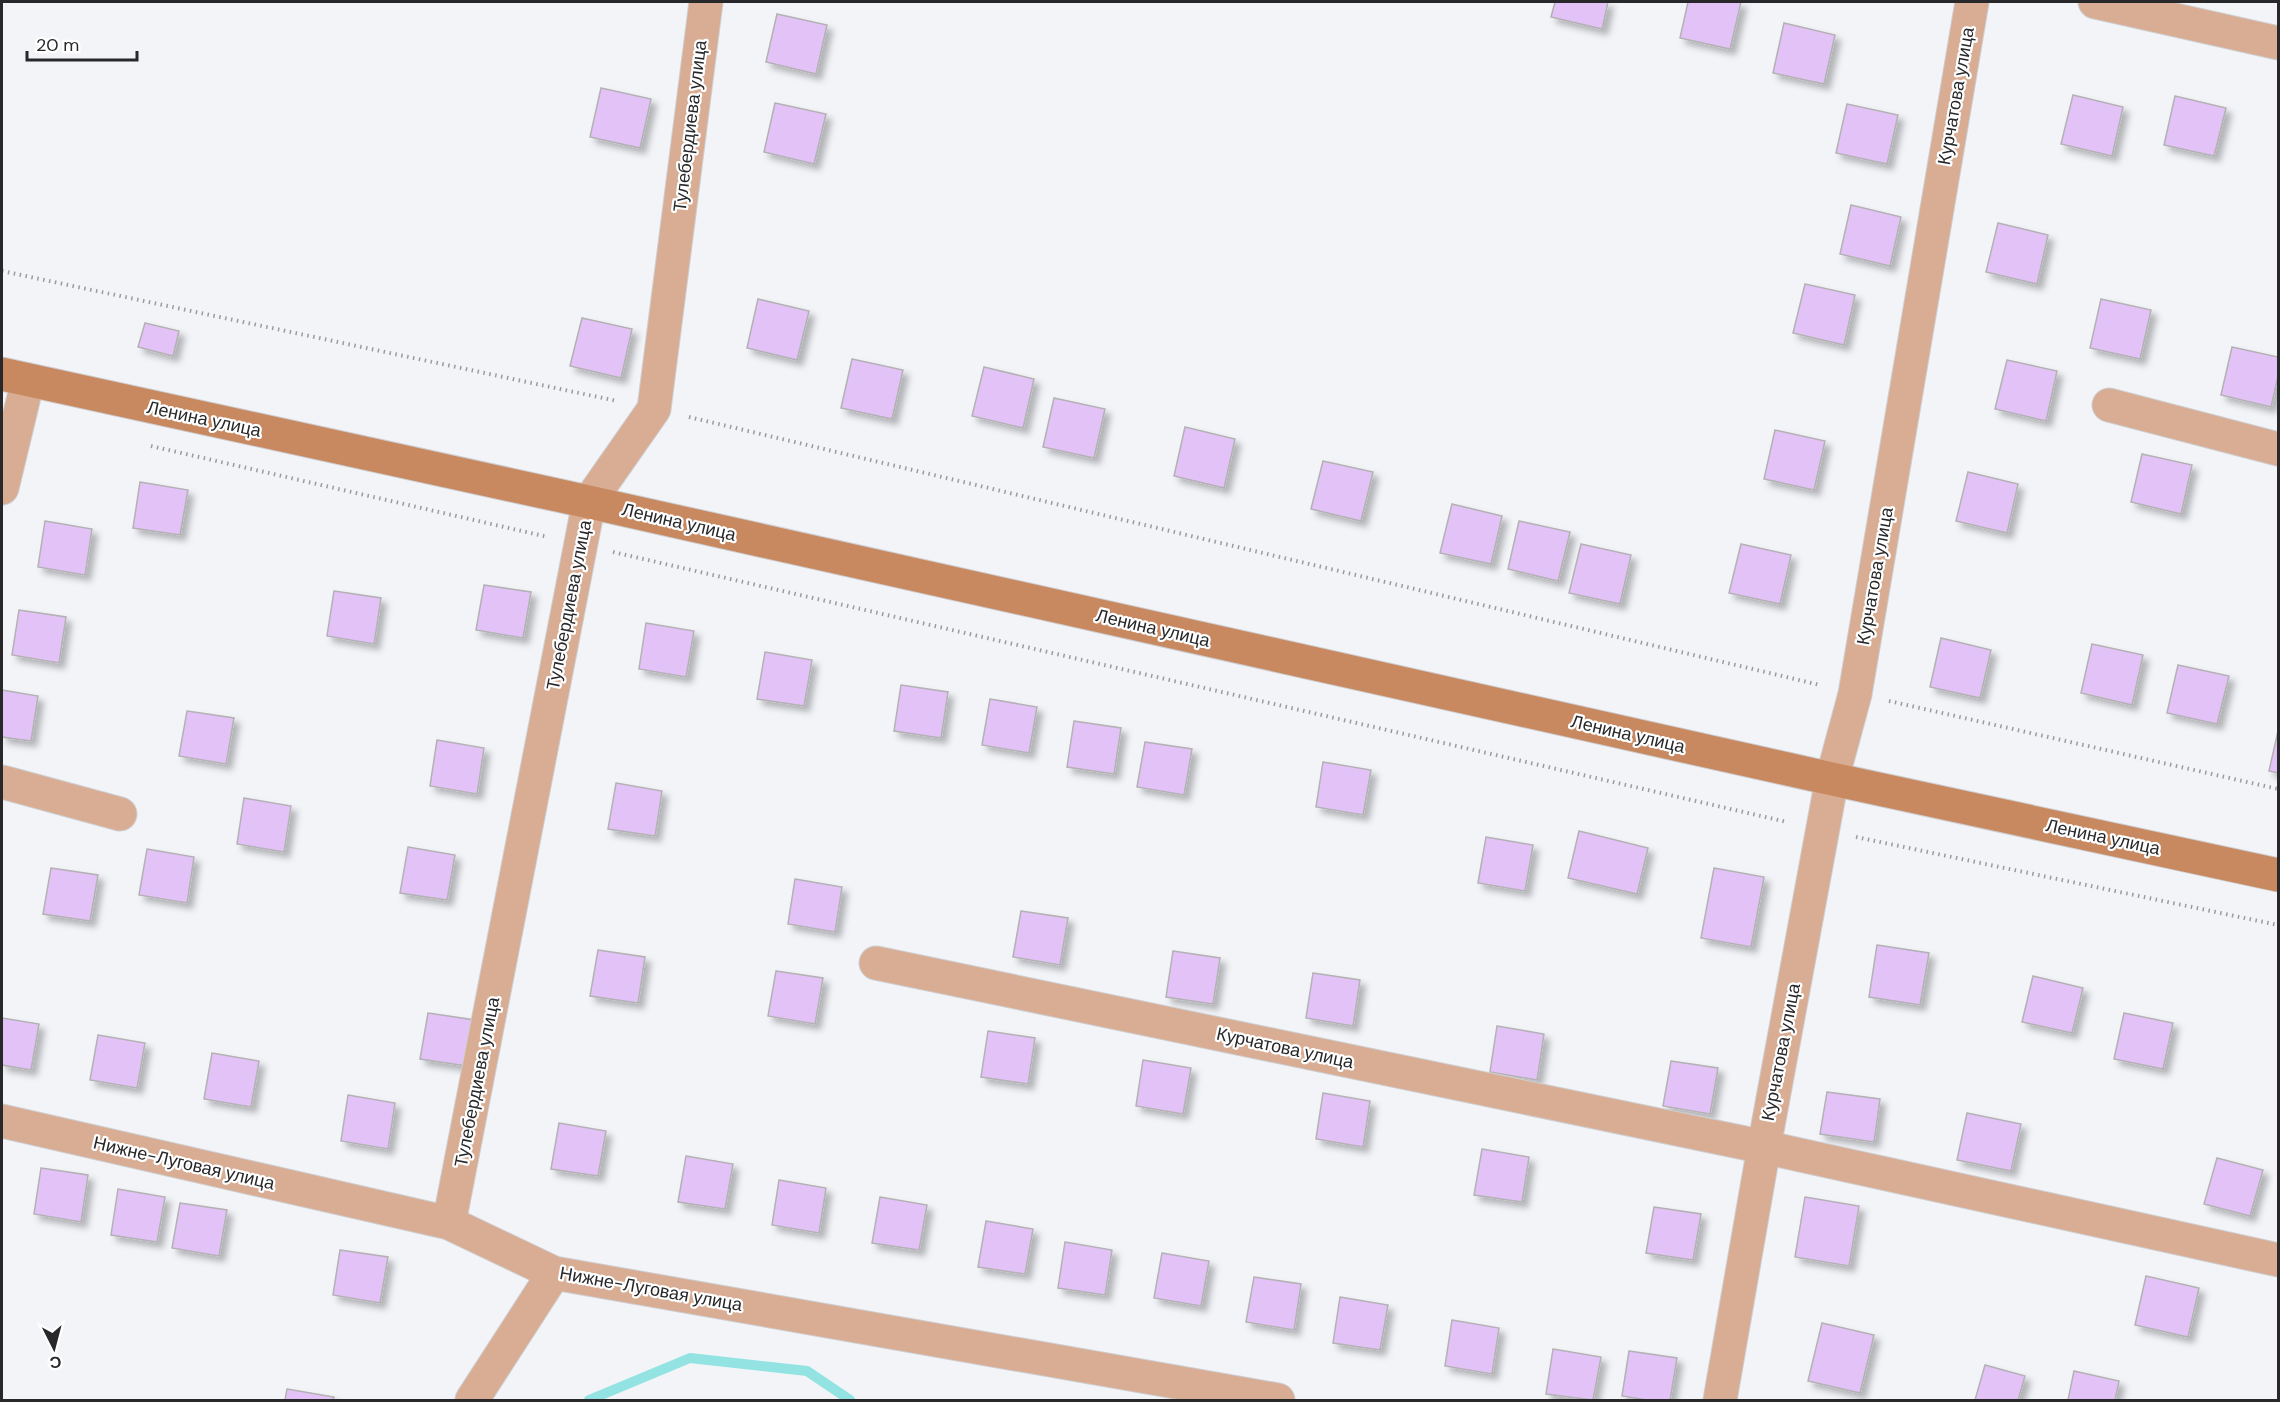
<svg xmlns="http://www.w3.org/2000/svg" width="2280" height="1402" font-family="'DM Sans',sans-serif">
  <defs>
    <filter id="shadow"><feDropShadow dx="5.5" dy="5.5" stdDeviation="3" flood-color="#0004"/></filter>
  </defs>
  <rect width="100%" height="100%" fill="#f3f4f8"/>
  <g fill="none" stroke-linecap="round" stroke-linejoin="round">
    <path stroke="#93e3e3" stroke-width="10" d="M 589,1400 L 690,1358 L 807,1371 L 850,1400"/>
  </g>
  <path fill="#e3c3f7" stroke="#b3b1b4" stroke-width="1.5" filter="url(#shadow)" d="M 1555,2 L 1608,2 L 1602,29 L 1551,17 Z
    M 1688,2 L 1741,2 L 1730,49 L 1680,38 Z
    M 777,14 L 827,25 L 816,74 L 766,62 Z
    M 1784,23 L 1835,35 L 1824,84 L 1773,73 Z
    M 601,88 L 651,99 L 640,148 L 590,137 Z
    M 2073,95 L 2123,107 L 2112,156 L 2061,144 Z
    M 2175,96 L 2226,108 L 2214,156 L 2164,145 Z
    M 775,103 L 826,114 L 814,164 L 764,152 Z
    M 1847,104 L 1898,115 L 1887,164 L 1836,153 Z
    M 1851,205 L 1901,217 L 1890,266 L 1840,254 Z
    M 1998,223 L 2048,235 L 2037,284 L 1986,272 Z
    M 1805,284 L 1855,295 L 1844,345 L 1793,333 Z
    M 758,299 L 809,311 L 797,360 L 747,348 Z
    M 2101,299 L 2151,310 L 2140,359 L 2090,348 Z
    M 582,318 L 632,329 L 621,378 L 570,366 Z
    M 145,323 L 179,331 L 173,356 L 138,347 Z
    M 2232,347 L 2278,357 L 2278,376 L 2271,407 L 2221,395 Z
    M 852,359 L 903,370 L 892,419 L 841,408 Z
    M 2007,360 L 2057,371 L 2046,421 L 1995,409 Z
    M 984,367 L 1034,379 L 1023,428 L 972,416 Z
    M 1054,398 L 1105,409 L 1094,458 L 1043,447 Z
    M 1185,427 L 1235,439 L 1224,488 L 1174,476 Z
    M 1775,430 L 1825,441 L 1814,490 L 1764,479 Z
    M 2142,454 L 2192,465 L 2181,514 L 2131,502 Z
    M 1323,461 L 1373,472 L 1361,521 L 1311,509 Z
    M 1968,472 L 2018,484 L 2007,533 L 1956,521 Z
    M 140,482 L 188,490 L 180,535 L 133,528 Z
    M 1452,504 L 1502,516 L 1491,564 L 1440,553 Z
    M 45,521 L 92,529 L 85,575 L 38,567 Z
    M 1519,521 L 1570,532 L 1558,581 L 1508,569 Z
    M 1581,544 L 1631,555 L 1620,604 L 1569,593 Z
    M 1741,544 L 1791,555 L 1780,604 L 1729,593 Z
    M 484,585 L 531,592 L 523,638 L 476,630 Z
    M 334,591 L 381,598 L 374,644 L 327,636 Z
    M 19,610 L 66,617 L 59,663 L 12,655 Z
    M 646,623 L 694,631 L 686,677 L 639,669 Z
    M 1941,638 L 1991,650 L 1980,698 L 1930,687 Z
    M 2092,644 L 2143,655 L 2132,705 L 2081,693 Z
    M 765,652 L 812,660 L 804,706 L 757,699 Z
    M 2178,665 L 2229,676 L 2217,724 L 2167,713 Z
    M 901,685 L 948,692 L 941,738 L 894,731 Z
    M 2,690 L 38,696 L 31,741 L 2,737 Z
    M 990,699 L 1037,707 L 1029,753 L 982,745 Z
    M 187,711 L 234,718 L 226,764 L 179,756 Z
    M 1074,721 L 1121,728 L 1114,774 L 1067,767 Z
    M 2278,731 L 2278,773 L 2269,771 Z
    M 437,740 L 484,748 L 477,794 L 430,786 Z
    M 1145,742 L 1192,749 L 1184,795 L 1137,787 Z
    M 1323,762 L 1371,770 L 1363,815 L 1316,807 Z
    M 616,783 L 662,791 L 655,836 L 608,829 Z
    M 244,798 L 291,806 L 284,852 L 237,844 Z
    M 1579,831 L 1648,848 L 1637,894 L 1568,878 Z
    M 1486,837 L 1533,845 L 1525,891 L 1478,883 Z
    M 408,847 L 455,855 L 447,900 L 400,893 Z
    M 147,849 L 194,857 L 187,903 L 139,895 Z
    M 51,868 L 98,875 L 90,921 L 43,914 Z
    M 1714,868 L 1764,877 L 1751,947 L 1701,938 Z
    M 795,879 L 842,887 L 835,932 L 788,924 Z
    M 1021,911 L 1068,918 L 1060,965 L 1013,957 Z
    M 1877,945 L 1929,953 L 1920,1005 L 1869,997 Z
    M 598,950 L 645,957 L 638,1003 L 590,996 Z
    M 1173,951 L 1220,958 L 1213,1004 L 1166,997 Z
    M 776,971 L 823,978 L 815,1024 L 768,1016 Z
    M 1313,973 L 1360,980 L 1353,1026 L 1306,1018 Z
    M 2033,976 L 2083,988 L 2072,1033 L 2022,1022 Z
    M 428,1013 L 475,1020 L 467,1066 L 420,1059 Z
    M 2124,1013 L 2173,1023 L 2163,1069 L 2114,1059 Z
    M 2,1018 L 39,1024 L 31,1070 L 2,1065 Z
    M 1497,1026 L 1544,1034 L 1537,1080 L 1490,1072 Z
    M 988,1031 L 1035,1038 L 1028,1084 L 981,1077 Z
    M 98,1035 L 145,1043 L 137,1088 L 90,1080 Z
    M 212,1053 L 259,1061 L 251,1107 L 204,1099 Z
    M 1143,1060 L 1191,1068 L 1183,1114 L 1136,1106 Z
    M 1671,1061 L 1718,1068 L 1710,1114 L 1663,1106 Z
    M 1827,1092 L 1880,1099 L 1874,1142 L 1820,1134 Z
    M 1323,1093 L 1370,1101 L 1363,1147 L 1316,1139 Z
    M 348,1095 L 395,1103 L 388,1149 L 341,1141 Z
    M 1967,1113 L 2021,1124 L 2011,1171 L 1957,1160 Z
    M 559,1123 L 606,1131 L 598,1176 L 551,1169 Z
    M 1482,1149 L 1529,1157 L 1522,1202 L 1474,1195 Z
    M 686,1156 L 733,1164 L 725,1209 L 678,1202 Z
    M 2217,1158 L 2263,1170 L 2250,1216 L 2204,1204 Z
    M 41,1168 L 88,1175 L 81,1222 L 34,1214 Z
    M 779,1180 L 826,1188 L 819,1233 L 772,1225 Z
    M 118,1189 L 165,1197 L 157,1242 L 111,1235 Z
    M 880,1197 L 927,1205 L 919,1250 L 872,1243 Z
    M 1805,1197 L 1859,1206 L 1849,1266 L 1795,1257 Z
    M 180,1203 L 227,1210 L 219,1256 L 172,1248 Z
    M 1654,1207 L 1701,1214 L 1693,1260 L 1646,1253 Z
    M 986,1221 L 1033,1229 L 1025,1274 L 978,1267 Z
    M 1065,1242 L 1112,1250 L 1105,1295 L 1058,1288 Z
    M 340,1250 L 388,1257 L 380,1303 L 333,1295 Z
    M 1162,1253 L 1209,1261 L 1201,1306 L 1154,1298 Z
    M 2146,1276 L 2199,1288 L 2188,1337 L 2135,1325 Z
    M 1254,1277 L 1301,1284 L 1294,1330 L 1246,1322 Z
    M 1340,1297 L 1388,1305 L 1380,1350 L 1333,1343 Z
    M 1452,1320 L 1499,1328 L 1492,1374 L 1445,1366 Z
    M 1822,1323 L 1874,1335 L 1860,1393 L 1808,1381 Z
    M 1553,1349 L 1601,1357 L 1593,1400 L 1546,1394 Z
    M 1629,1351 L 1677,1358 L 1670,1400 L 1647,1400 L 1622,1396 Z
    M 1985,1365 L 2025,1376 L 2018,1400 L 1975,1400 Z
    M 2074,1371 L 2119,1381 L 2115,1400 L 2068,1400 Z
    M 287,1389 L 334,1397 L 333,1400 L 285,1400 Z"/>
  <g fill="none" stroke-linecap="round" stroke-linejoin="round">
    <defs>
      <path id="street" d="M 2095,2 L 2278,43
        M 2109,405 L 2278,449
        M 2,488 L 28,380
        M 2,782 L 120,814
        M 876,963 L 1764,1147 L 2278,1260
        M 2,1121 L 449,1223 L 554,1273 L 1278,1400
        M 449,1223 L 589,502 L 654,409 L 706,2
        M 472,1400 L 554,1273
        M 1720,1400 L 1764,1147 L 1832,779 L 1855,694 L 1972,2"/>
      <path id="secondary" d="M 2,374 L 589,502 L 1832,779 L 2278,875"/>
    </defs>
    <use href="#street" stroke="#cecfd3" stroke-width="35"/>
    <use href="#secondary" stroke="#cecfd3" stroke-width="35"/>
    <path stroke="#9a9b9e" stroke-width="4" stroke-dasharray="1.5 4.5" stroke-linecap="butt" d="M 2,271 L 617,401
      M 689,417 L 1820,685
      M 151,446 L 548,537
      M 613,552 L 1787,822
      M 1889,701 L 2278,789
      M 1856,837 L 2278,925"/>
    <use href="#street" stroke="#d8ad93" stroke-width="33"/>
    <use href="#secondary" stroke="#c88961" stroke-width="33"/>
  </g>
  <g text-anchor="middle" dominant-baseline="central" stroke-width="4.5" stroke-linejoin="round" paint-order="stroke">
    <g font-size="18" fill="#28282a" stroke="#fff">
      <text transform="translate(1956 96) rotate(-80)">Курчатова улица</text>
      <text transform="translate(690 126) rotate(-83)">Тулебердиева улица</text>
      <text transform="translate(204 419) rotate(12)">Ленина улица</text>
      <text transform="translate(679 522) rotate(13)">Ленина улица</text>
      <text transform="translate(1875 576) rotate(-80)">Курчатова улица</text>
      <text transform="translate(569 605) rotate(-79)">Тулебердиева улица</text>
      <text transform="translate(1153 628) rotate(13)">Ленина улица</text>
      <text transform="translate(1628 734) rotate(13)">Ленина улица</text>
      <text transform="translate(2103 837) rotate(12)">Ленина улица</text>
      <text transform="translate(1285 1048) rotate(12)">Курчатова улица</text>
      <text transform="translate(1781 1052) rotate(-79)">Курчатова улица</text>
      <text transform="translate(477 1082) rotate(-79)">Тулебердиева улица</text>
      <text transform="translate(184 1163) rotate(13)">Нижне-Луговая улица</text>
      <text transform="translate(651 1289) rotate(10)">Нижне-Луговая улица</text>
    </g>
  </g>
  <rect width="2280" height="1402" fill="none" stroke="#28282a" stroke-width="6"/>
  <g transform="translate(54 1348) rotate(174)" stroke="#ffffff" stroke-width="4.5" paint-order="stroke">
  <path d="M0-4.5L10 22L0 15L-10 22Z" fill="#28282a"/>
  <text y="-9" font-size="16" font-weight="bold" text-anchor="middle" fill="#28282a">С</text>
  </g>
  <path d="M27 51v9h110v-9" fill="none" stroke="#28282a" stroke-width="3"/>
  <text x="36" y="51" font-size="18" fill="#28282a" stroke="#ffffff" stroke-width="4.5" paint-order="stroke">20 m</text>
</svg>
